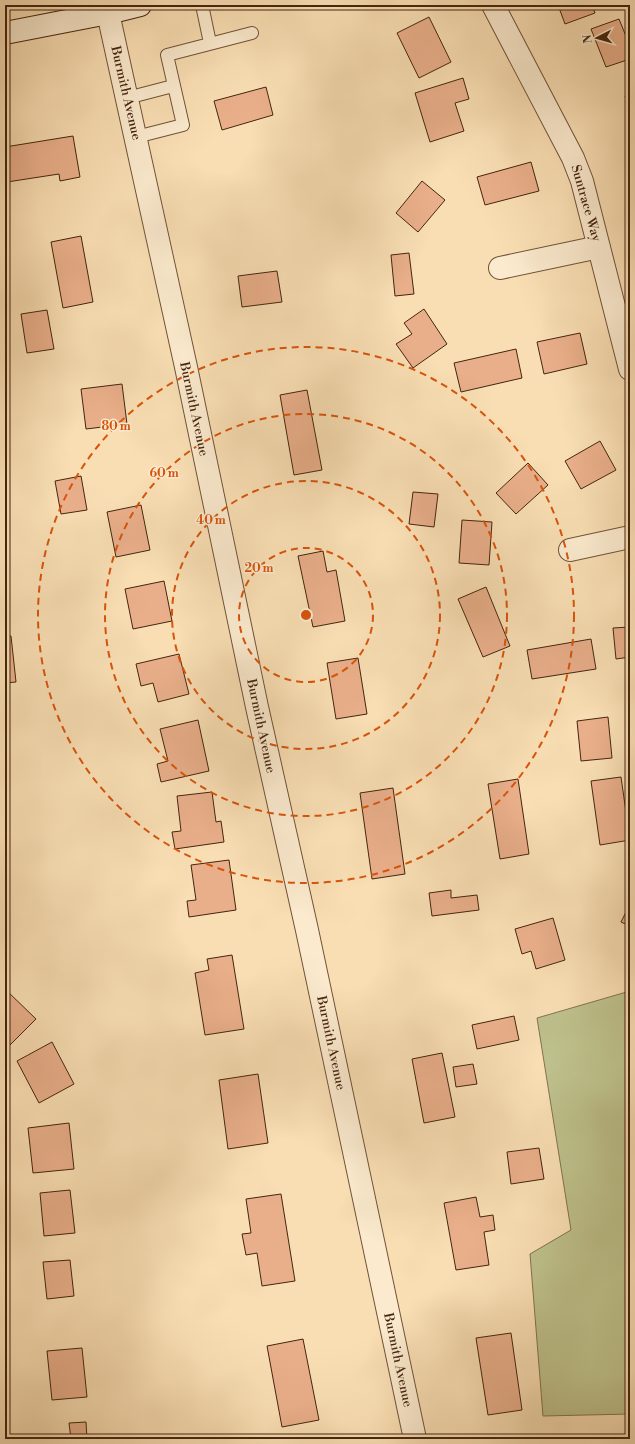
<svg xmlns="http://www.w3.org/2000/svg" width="635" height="1444" font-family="'Libre Bodoni',serif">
  <rect width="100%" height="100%" fill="#f9deb3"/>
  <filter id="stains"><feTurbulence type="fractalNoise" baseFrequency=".005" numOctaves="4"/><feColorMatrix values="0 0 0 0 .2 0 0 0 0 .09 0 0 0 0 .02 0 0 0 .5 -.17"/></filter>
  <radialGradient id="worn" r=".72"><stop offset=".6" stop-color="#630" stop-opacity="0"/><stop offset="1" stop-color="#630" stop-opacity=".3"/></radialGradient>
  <path fill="#bec18c" stroke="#81734e" d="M 630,991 L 630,1414 L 543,1416 L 530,1254 L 571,1230 L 537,1018 Z"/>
  <path fill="#e9af8a" stroke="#44250f" d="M 558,5 L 592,5 L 595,13 L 565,24 Z
    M 429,17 L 451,62 L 419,78 L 397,33 Z
    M 619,19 L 630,46 L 630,59 L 606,67 L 591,29 Z
    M 463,78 L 469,99 L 455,103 L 464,131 L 430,142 L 415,93 Z
    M 266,87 L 273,115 L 222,130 L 214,101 Z
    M 630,94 L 630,113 L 625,96 Z
    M 73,136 L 80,177 L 60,181 L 59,174 L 7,182 L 5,172 L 5,147 Z
    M 531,162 L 539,191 L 485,205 L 477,177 Z
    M 422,181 L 445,200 L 418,232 L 396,213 Z
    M 81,236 L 93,302 L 63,308 L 51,242 Z
    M 409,253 L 414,294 L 395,296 L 391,255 Z
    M 277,271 L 282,302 L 242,307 L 238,276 Z
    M 424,309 L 447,344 L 413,368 L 396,344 L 412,334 L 404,323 Z
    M 47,310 L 54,349 L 27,353 L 21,314 Z
    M 580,333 L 587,364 L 544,374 L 537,342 Z
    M 516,349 L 522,378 L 461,392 L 454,363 Z
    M 122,384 L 127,424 L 86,429 L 81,389 Z
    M 307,390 L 322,470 L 294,475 L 280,395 Z
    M 600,441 L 616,470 L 581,489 L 565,461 Z
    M 528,463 L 548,485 L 516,514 L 496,493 Z
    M 81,476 L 87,510 L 61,514 L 55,481 Z
    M 413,492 L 438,494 L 434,527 L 409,524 Z
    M 141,505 L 150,550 L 116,557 L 107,512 Z
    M 462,520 L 492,522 L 489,565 L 459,563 Z
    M 323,551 L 327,572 L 336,570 L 345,621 L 313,627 L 298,556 Z
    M 164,581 L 172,621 L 133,629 L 125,589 Z
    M 486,587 L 510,646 L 483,657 L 458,599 Z
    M 630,627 L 630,657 L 616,659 L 613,628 Z
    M 5,636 L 11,636 L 16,682 L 5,683 Z
    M 591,639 L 596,669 L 532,679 L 527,650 Z
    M 179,654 L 189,694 L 158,702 L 153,683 L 141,686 L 136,664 Z
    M 358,658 L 367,714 L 336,719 L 327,663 Z
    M 608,717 L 612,758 L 581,761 L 577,721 Z
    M 198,720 L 209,771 L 161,782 L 157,764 L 168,761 L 160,729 Z
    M 621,777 L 630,840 L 600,845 L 591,781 Z
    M 518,779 L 529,854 L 500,859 L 488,784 Z
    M 393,788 L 405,874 L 372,879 L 360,793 Z
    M 212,792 L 216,822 L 221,821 L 224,842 L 175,849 L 172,832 L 181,831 L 177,796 Z
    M 229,860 L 236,910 L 189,917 L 187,901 L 196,900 L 191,865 Z
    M 451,890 L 451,898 L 477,895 L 479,910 L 432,916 L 429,893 Z
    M 630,904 L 630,926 L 621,922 Z
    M 553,918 L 565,960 L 536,969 L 531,951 L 522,954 L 515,929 Z
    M 232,955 L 244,1029 L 205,1035 L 195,973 L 209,970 L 207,959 Z
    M 5,989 L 36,1019 L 5,1050 Z
    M 514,1016 L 519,1040 L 477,1049 L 472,1025 Z
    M 52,1042 L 74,1084 L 39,1103 L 17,1061 Z
    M 442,1053 L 455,1117 L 424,1123 L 412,1059 Z
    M 473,1064 L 477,1084 L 456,1087 L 453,1067 Z
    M 258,1074 L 268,1143 L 228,1149 L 219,1080 Z
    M 69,1123 L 74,1169 L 33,1173 L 28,1128 Z
    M 539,1148 L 544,1179 L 511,1184 L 507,1152 Z
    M 70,1190 L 75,1233 L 44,1236 L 40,1193 Z
    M 281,1194 L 295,1281 L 262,1286 L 257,1253 L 246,1255 L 242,1234 L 251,1233 L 246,1199 Z
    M 476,1197 L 480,1217 L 493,1215 L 495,1230 L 484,1232 L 489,1265 L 456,1270 L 444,1203 Z
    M 70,1260 L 74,1296 L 47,1299 L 43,1262 Z
    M 511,1333 L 522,1410 L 488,1415 L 476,1338 Z
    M 303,1339 L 319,1420 L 282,1427 L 267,1346 Z
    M 82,1348 L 87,1397 L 52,1400 L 47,1351 Z
    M 86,1422 L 87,1439 L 71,1439 L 69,1423 Z"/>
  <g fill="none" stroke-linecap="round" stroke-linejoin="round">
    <defs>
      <path id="lane" d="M 202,5 L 210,43
        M 127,98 L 173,86
        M 136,137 L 183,125 L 167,55 L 252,33"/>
      <path id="street" d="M 493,5 L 573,158 L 582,181 L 630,369
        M 108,13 L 186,367 L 257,707 L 307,930 L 415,1439
        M 500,268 L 599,247
        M 570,550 L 630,537"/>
      <path id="secondary" d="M 5,33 L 108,13 L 140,5"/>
    </defs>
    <use href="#lane" stroke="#715338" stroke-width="14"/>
    <use href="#street" stroke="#715338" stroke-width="24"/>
    <use href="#secondary" stroke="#44250f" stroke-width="24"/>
    <use href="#lane" stroke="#fbeace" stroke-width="12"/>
    <use href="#street" stroke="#fbeace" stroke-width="22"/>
    <use href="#secondary" stroke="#fbeace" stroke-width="22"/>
  </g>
  <g fill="none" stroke="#d8540c" stroke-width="2" stroke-dasharray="7 5">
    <circle cx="306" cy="615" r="67"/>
    <circle cx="306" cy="615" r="134"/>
    <circle cx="306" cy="615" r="201"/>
    <circle cx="306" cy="615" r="268"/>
  </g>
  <g text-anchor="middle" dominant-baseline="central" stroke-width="3" stroke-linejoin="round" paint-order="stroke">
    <g font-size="13" fill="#44250f" stroke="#fbeace">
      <text transform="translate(126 93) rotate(77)">Burmith Avenue</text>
      <text transform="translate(586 203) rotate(74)">Suntrace Way</text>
      <text transform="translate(194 409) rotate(78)">Burmith Avenue</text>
      <text transform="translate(261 726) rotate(78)">Burmith Avenue</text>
      <text transform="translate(331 1043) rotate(78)">Burmith Avenue</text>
      <text transform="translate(398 1360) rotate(78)">Burmith Avenue</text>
    </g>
  </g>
  <circle cx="306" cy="615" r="6" fill="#d8540c" stroke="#fbeace" stroke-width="2"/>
  <g font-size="12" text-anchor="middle" font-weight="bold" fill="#d8540c" stroke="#fbeace" stroke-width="3" stroke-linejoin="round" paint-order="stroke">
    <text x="116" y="430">80 m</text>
    <text x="164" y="477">60 m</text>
    <text x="211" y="524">40 m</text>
    <text x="259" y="572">20 m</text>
  </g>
  <rect width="635" height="1444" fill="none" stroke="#f9deb3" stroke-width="20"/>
  <rect x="6" y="6" width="623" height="1432" fill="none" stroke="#44250f" stroke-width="2"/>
  <rect x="10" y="10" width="615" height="1424" fill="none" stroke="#44250f"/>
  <g transform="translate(597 38) rotate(264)" stroke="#fbeace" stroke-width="3" paint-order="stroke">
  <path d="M0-3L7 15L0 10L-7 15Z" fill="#44250f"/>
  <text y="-6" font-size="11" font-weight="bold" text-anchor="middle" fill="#44250f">N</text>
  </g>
  <rect width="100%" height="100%" filter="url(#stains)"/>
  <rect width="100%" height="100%" fill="url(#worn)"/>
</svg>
